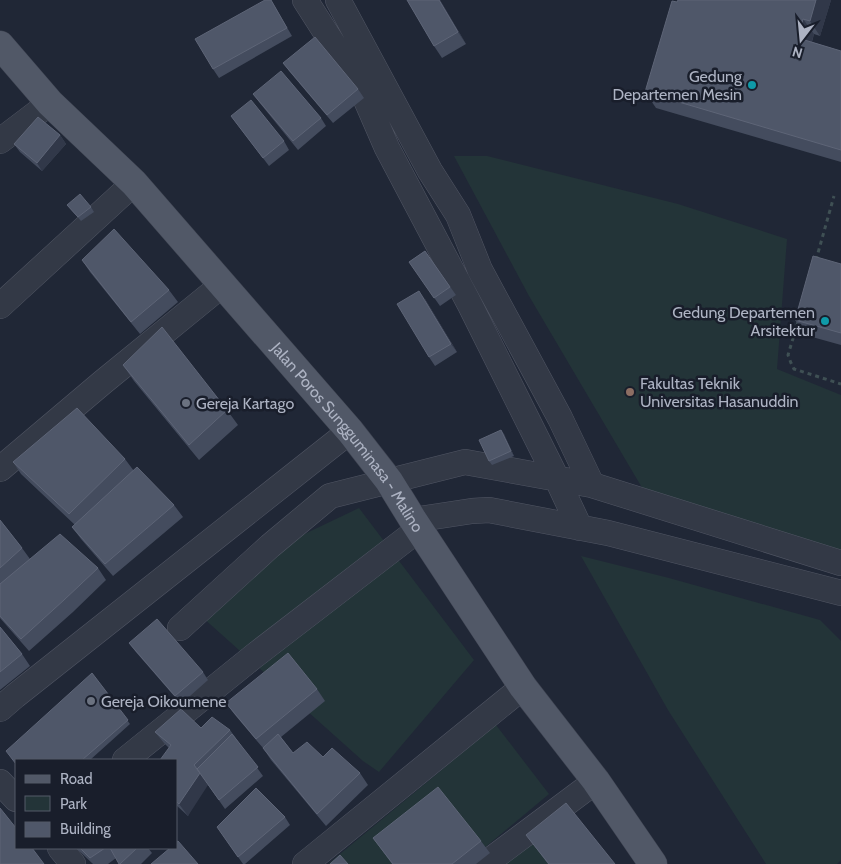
<svg xmlns="http://www.w3.org/2000/svg" width="841" height="864" font-family="Cabin,sans-serif">
  <rect width="100%" height="100%" fill="#202736"/>
  <path fill="#233438" d="M 454,156 L 487,156 L 678,204 L 787,239 L 777,369 L 841,395 L 841,553 L 651,503 L 529,296 Z
    M 359,508 L 474,660 L 379,772 L 363,761 L 192,608 L 271,550 Z
    M 581,556 L 669,578 L 820,620 L 841,641 L 841,860 L 837,864 L 766,864 L 668,710 Z
    M 496,725 L 549,794 L 465,864 L 328,864 Z
    M 566,814 L 604,864 L 504,864 Z"/>
  <g fill="none" stroke-linecap="round" stroke-linejoin="round">
    <defs>
      <path id="minor" d="M 305,0 L 360,86 L 387,148 L 470,305 L 557,479 L 580,528
        M 338,0 L 430,171 L 458,215 L 480,270 L 560,418 L 592,485
        M 0,141 L 50,103
        M 0,306 L 134,183
        M 0,469 L 103,382 L 222,285
        M 413,520 L 472,511 L 489,510 L 608,533 L 841,593
        M 180,628 L 270,546 L 330,496 L 465,462 L 592,485 L 841,563
        M 0,709 L 15,696 L 350,431
        M 125,760 L 254,656 L 419,529
        M 0,782 L 16,799
        M 60,848 L 73,864
        M 305,864 L 523,687
        M 485,864 L 596,781"/>
      <g id="major">
        <path id="s1" d="M 0,45 L 50,103 L 134,183 L 350,431 L 389,481 L 413,520 L 523,687 L 596,781 L 653,864"/>
      </g>
    </defs>
    <use href="#minor" stroke="#515664" stroke-width="26"/>
    <use href="#major" stroke="#3d4250" stroke-width="29"/>
    <path stroke="#3f5054" stroke-width="3" stroke-dasharray="4 4" stroke-linecap="butt" d="M 816,260 L 834,196
      M 798,322 L 788,355 L 791,363 L 794,369 L 841,384"/>
    <use href="#minor" stroke="#333946" stroke-width="25"/>
    <use href="#major" stroke="#515867" stroke-width="28"/>
  </g>
  <path fill="#444c5e" d="M 271,0 L 292,36 L 219,78 L 213,69 Z
    M 407,0 L 440,0 L 466,44 L 442,58 L 434,46 Z
    M 831,0 L 820,36 L 814,34 L 812,42 L 841,51 L 841,162 L 656,108 L 645,92 L 677,2 Z
    M 283,63 L 358,89 L 364,98 L 333,123 L 289,71 Z
    M 253,94 L 321,118 L 326,126 L 298,150 L 259,102 Z
    M 231,116 L 284,141 L 289,150 L 269,166 Z
    M 60,135 L 66,144 L 42,171 L 20,152 L 14,144 Z
    M 67,205 L 91,207 L 94,212 L 81,221 Z
    M 425,251 L 456,295 L 440,306 L 409,262 Z
    M 82,260 L 169,290 L 178,302 L 140,334 L 90,272 Z
    M 841,264 L 841,345 L 805,335 L 795,320 Z
    M 425,299 L 457,352 L 435,366 L 429,357 Z
    M 123,365 L 227,410 L 238,425 L 199,460 L 134,381 Z
    M 501,430 L 504,434 L 514,456 L 492,465 L 489,461 Z
    M 125,459 L 134,471 L 174,505 L 183,517 L 113,576 L 81,539 L 72,527 L 75,525 L 21,474 L 13,462 Z
    M 0,520 L 22,548 L 30,559 L 98,568 L 106,580 L 73,612 L 29,651 L 0,618 Z
    M 0,627 L 22,654 L 30,666 L 0,690 Z
    M 129,643 L 203,672 L 208,680 L 181,704 L 135,651 Z
    M 92,673 L 130,724 L 90,760 L 16,760 Z
    M 317,689 L 325,701 L 281,737 L 293,753 L 323,757 L 360,773 L 368,785 L 326,826 L 271,760 L 263,748 L 235,715 L 226,703 Z
    M 201,728 L 230,730 L 263,776 L 225,809 L 204,779 L 188,816 L 176,805 L 176,760 L 169,748 L 164,743 L 155,732 Z
    M 285,817 L 290,825 L 245,864 L 243,864 L 217,827 Z
    M 526,835 L 615,864 L 548,864 Z
    M 373,838 L 481,841 L 490,853 L 476,864 L 392,864 Z
    M 76,848 L 148,848 L 152,853 L 141,864 L 119,864 L 116,858 L 108,864 L 93,864 Z"/>
  <path fill="#313849" d="M 439,0 L 440,0 L 466,44 L 458,32 Z
    M 816,0 L 831,0 L 820,36 L 810,21 Z
    M 803,19 L 814,34 L 808,53 L 798,38 Z
    M 60,135 L 66,144 L 42,171 L 37,163 Z
    M 419,291 L 425,299 L 457,352 L 451,344 Z
    M 501,430 L 504,434 L 514,456 L 511,451 Z
    M 200,773 L 208,785 L 188,816 L 179,804 Z"/>
  <path fill="#4f5769" stroke="#5e6577" d="M 265,0 L 271,0 L 287,28 L 213,69 L 195,39 Z
    M 407,0 L 439,0 L 458,32 L 434,46 Z
    M 678,0 L 816,0 L 810,21 L 803,19 L 798,38 L 841,51 L 841,150 L 645,92 L 672,1 L 677,2 Z
    M 315,37 L 358,89 L 327,115 L 283,63 Z
    M 281,71 L 321,118 L 293,141 L 253,94 Z
    M 251,100 L 284,141 L 263,158 L 231,116 Z
    M 38,117 L 60,135 L 37,163 L 14,144 Z
    M 80,194 L 91,207 L 78,217 L 67,205 Z
    M 114,229 L 169,290 L 131,322 L 82,260 Z
    M 425,251 L 450,287 L 434,298 L 409,262 Z
    M 813,256 L 841,264 L 841,333 L 795,320 Z
    M 419,291 L 451,344 L 429,357 L 397,304 Z
    M 162,327 L 227,410 L 189,445 L 123,365 Z
    M 77,408 L 125,459 L 69,514 L 13,462 Z
    M 501,430 L 511,451 L 489,461 L 479,440 Z
    M 137,467 L 174,505 L 105,564 L 72,527 Z
    M 0,520 L 22,548 L 0,568 Z
    M 60,534 L 98,568 L 64,600 L 21,639 L 0,616 L 0,584 Z
    M 157,619 L 203,672 L 175,696 L 129,643 Z
    M 0,627 L 22,654 L 0,672 Z
    M 288,653 L 317,689 L 256,739 L 226,703 Z
    M 92,673 L 128,720 L 82,760 L 16,760 L 16,764 L 6,751 Z
    M 181,709 L 201,728 L 212,717 L 230,730 L 194,765 L 200,773 L 179,804 L 176,801 L 176,760 L 160,760 L 171,745 L 155,732 Z
    M 232,734 L 258,767 L 219,800 L 197,769 Z
    M 278,734 L 293,753 L 307,742 L 323,757 L 332,748 L 360,773 L 317,814 L 263,748 Z
    M 438,787 L 481,841 L 452,864 L 393,864 L 373,838 Z
    M 256,788 L 285,817 L 238,857 L 217,827 Z
    M 566,803 L 615,864 L 549,864 L 526,835 Z
    M 0,808 L 16,828 L 16,848 L 32,848 L 44,864 L 0,864 Z
    M 178,841 L 198,864 L 151,864 L 170,848 L 176,848 L 176,842 Z
    M 80,848 L 105,848 L 90,858 Z
    M 110,848 L 137,848 L 120,864 L 119,864 Z
    M 340,855 L 348,864 L 330,864 Z"/>
  <g fill="#0f9aa8" stroke="#191e2b" stroke-width="2">
    <circle cx="752" cy="85" r="5"/>
    <circle cx="825" cy="321" r="5"/>
  </g>
  <circle fill="#8d6e63" stroke="#191e2b" stroke-width="2" cx="630" cy="392" r="5"/>
  <g fill="#6b7280" stroke="#191e2b" stroke-width="2">
    <circle cx="186" cy="403" r="5"/>
    <circle cx="91" cy="701" r="5"/>
  </g>
  <g text-anchor="middle" dominant-baseline="central" stroke-width="5" stroke-linejoin="round" paint-order="stroke">
    <g font-size="16" fill="#adb3c3" stroke="#191e2b" text-anchor="start">
      <text x="742" y="76" text-anchor="end">Gedung<tspan x="742" dy="18">Departemen Mesin</tspan></text>
      <text x="815" y="312" text-anchor="end">Gedung Departemen<tspan x="815" dy="18">Arsitektur</tspan></text>
      <text x="640" y="383">Fakultas Teknik<tspan x="640" dy="18">Universitas Hasanuddin</tspan></text>
      <text x="196" y="403">Gereja Kartago</text>
      <text x="101" y="701">Gereja Oikoumene</text>
    </g>
    <g font-size="16" fill="#adb3c3" stroke="#191e2b">
      <text stroke="none"><textPath href="#s1" startOffset="525">Jalan Poros Sungguminasa - Malino</textPath></text>
    </g>
  </g>
  <rect x="15" y="759" width="162" height="90" fill="#191e2b" stroke="#545a68"/>
  <rect x="25" y="775" width="25" height="8" fill="#515867" stroke="#545a68"/>
  <text x="60" y="784" font-size="15" fill="#adb3c3">Road</text>
  <rect x="25" y="796" width="25" height="15" fill="#233438" stroke="#545a68"/>
  <text x="60" y="809" font-size="15" fill="#adb3c3">Park</text>
  <rect x="25" y="822" width="25" height="15" fill="#4f5769" stroke="#545a68"/>
  <text x="60" y="834" font-size="15" fill="#adb3c3">Building</text>
  <g transform="translate(801 40) rotate(196)" stroke="#191e2b" stroke-width="4" paint-order="stroke">
  <path d="M0-4L9 19L0 12L-9 19Z" fill="#adb3c3"/>
  <text y="-8" font-size="14" font-weight="bold" text-anchor="middle" fill="#adb3c3">N</text>
  </g>
</svg>
